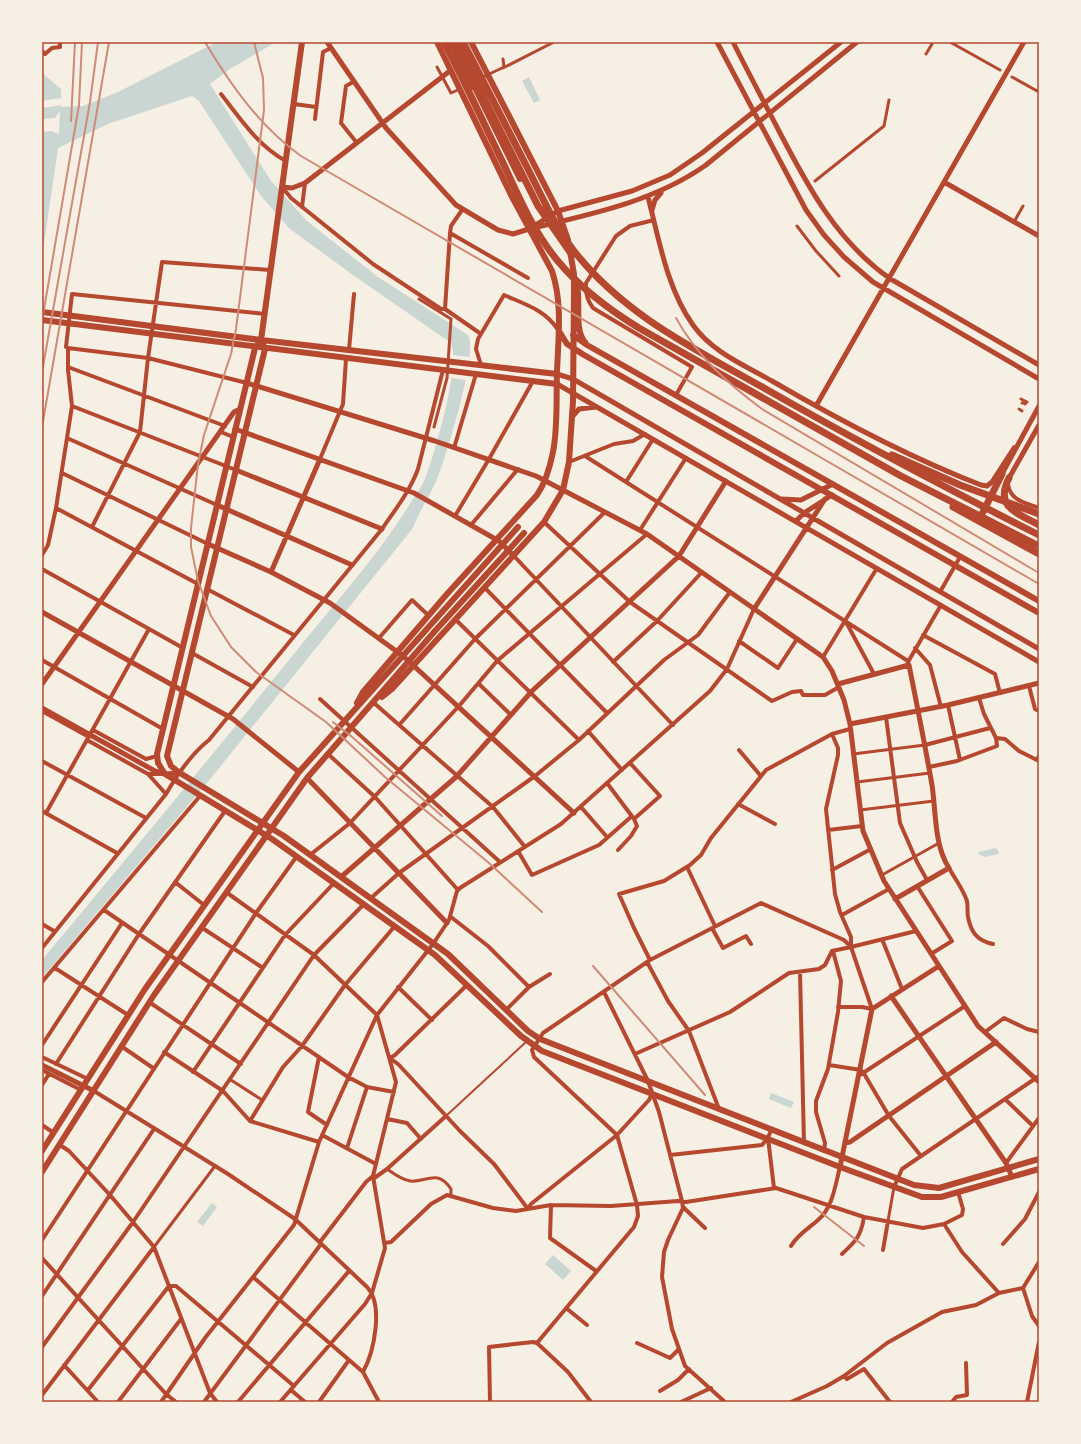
<svg xmlns="http://www.w3.org/2000/svg" width="1081" height="1444" font-family="Ubuntu,sans-serif">
  <rect width="100%" height="100%" fill="#f6efe4"/>
  <path fill="#c9d6d2" d="M 217,42 L 276,42 L 230,69 L 210,84 L 271,181 L 307,221 L 378,277 L 468,335 C 479,352 445,460 436,482 C 428,498 419,512 413,528 L 211,778 L 42,978 L 42,960 C 126,859 210,758 293,655 C 334,604 379,555 413,499 C 418,492 423,484 426,476 C 435,453 461,363 451,343 L 353,275 L 290,229 L 261,196 L 199,101 L 192,96 L 108,124 L 58,148 L 42,257 L 42,73 L 61,89 L 61,107 L 83,106 L 118,92 Z
    M 529,77 L 540,100 L 534,103 L 522,81 Z
    M 996,848 L 999,852 L 998,854 L 985,857 L 978,854 L 979,852 Z
    M 771,1093 L 794,1102 L 791,1108 L 769,1099 Z
    M 212,1203 L 217,1207 L 203,1226 L 197,1222 Z
    M 553,1255 L 571,1271 L 563,1280 L 545,1264 Z"/>
  <path fill="#f6efe4" d="M 61,98 L 62,105 L 42,108 L 42,101 Z
    M 60,111 L 59,134 L 51,131 L 42,132 L 42,119 L 55,118 Z
    M 452,355 L 470,357 L 467,380 L 450,378 Z"/>
  <g fill="none" stroke-linecap="round" stroke-linejoin="round">
    <path stroke="#b5482f" stroke-width="2" d="M 447,1115 L 526,1042"/>
    <path stroke="#b5482f" stroke-width="3" d="M 950,42 L 1000,70
      M 926,54 L 932,44
      M 503,59 L 504,67
      M 437,67 L 451,93 L 460,89
      M 503,68 L 554,42
      M 1012,77 L 1039,92
      M 481,78 L 504,67
      M 815,181 L 884,126 L 889,100
      M 1014,222 L 1023,206
      M 797,226 L 816,251 L 839,276
      M 419,299 L 451,319 L 447,378 L 434,427
      M 1021,399 L 1027,402 L 1025,404
      M 1022,403 L 1023,403
      M 1019,409 L 1022,411
      M 853,754 L 925,745
      M 1036,760 L 1039,755
      M 857,782 L 930,773
      M 860,810 L 934,801
      M 882,875 L 939,843
      M 231,1080 L 262,1100
      M 387,1169 C 394,1174 402,1180 410,1181 C 426,1183 437,1168 451,1189 L 451,1196
      M 888,1221 L 894,1187
      M 154,1247 L 215,1166"/>
    <path stroke="#b5482f" stroke-width="4" d="M 42,51 L 45,54 L 52,48 L 60,47 L 60,42
      M 353,82 L 346,86 L 341,123 L 357,143
      M 221,94 C 240,118 258,146 286,161
      M 294,104 L 316,107
      M 315,119 L 323,52 L 331,48
      M 282,187 L 291,198 L 373,264 L 441,309 L 445,309
      M 302,207 L 305,183
      M 462,210 L 451,226 L 450,233 L 445,309 L 481,334
      M 654,220 L 630,226 L 616,236 L 586,283 C 585,293 587,300 593,308 L 692,367 L 676,395
      M 450,233 L 528,278
      M 68,348 L 148,358 L 247,383
      M 349,350 L 354,294
      M 481,365 L 476,349 L 478,339 L 504,295 C 524,304 546,310 558,330
      M 68,367 L 225,426
      M 72,406 L 236,470
      M 221,432 L 233,437
      M 67,438 L 217,505
      M 454,448 L 476,374
      M 585,456 L 908,661
      M 320,459 L 343,404 L 346,359
      M 569,462 L 614,444 L 633,441 L 645,434
      M 62,473 L 208,544
      M 626,482 L 653,439
      M 1008,484 C 1010,501 1026,503 1039,508
      M 56,508 L 198,584
      M 455,516 L 489,459 L 533,381
      M 544,522 L 630,602 L 769,699 L 772,701 L 792,692 L 801,691 L 803,695 L 825,695 L 839,687
      M 471,525 L 518,469
      M 92,527 L 140,432 L 148,358 L 162,262 L 270,270
      M 640,530 L 686,458
      M 42,555 L 48,545 L 56,508 L 72,406 L 68,370 L 68,348 L 66,347 L 72,294 L 265,314
      M 514,556 L 673,725
      M 42,569 L 183,648
      M 485,588 L 607,713
      M 207,589 L 294,635
      M 940,592 L 960,557
      M 456,620 L 579,740
      M 846,622 L 874,674
      M 923,635 L 995,674 L 1000,693
      M 379,638 L 412,600 L 428,615
      M 739,641 L 778,668 L 797,639
      M 915,648 L 930,665 L 941,707
      M 192,653 L 253,687
      M 823,657 L 877,568
      M 42,660 L 163,729
      M 613,662 L 657,621 L 702,572
      M 908,662 L 941,605
      M 479,684 L 511,715
      M 1029,686 L 1035,709 L 1039,711
      M 320,699 L 500,862
      M 374,703 L 493,807 L 525,847
      M 948,705 L 960,760
      M 42,711 L 89,737
      M 886,717 L 900,823 L 917,862 L 927,880
      M 400,724 L 475,639 L 605,512
      M 93,730 L 146,759 L 157,756
      M 588,731 L 622,770
      M 832,734 L 838,748 L 838,755 L 826,809 L 835,894 L 840,912 L 851,937 L 851,947
      M 996,738 L 1005,739 L 1019,751 L 1039,761
      M 87,740 L 148,774 L 166,794
      M 925,745 L 990,728
      M 739,750 L 760,775
      M 328,754 L 375,797 L 458,890
      M 42,761 L 146,818
      M 630,763 L 660,796 L 634,819
      M 929,767 L 957,761 L 997,746 L 996,738 L 984,714 L 979,698
      M 148,774 L 165,774
      M 607,783 L 634,819 L 637,826 L 631,836 L 618,850
      M 738,804 L 775,824
      M 581,807 L 607,837
      M 42,811 L 117,853
      M 46,813 L 149,629
      M 828,830 L 862,826
      M 518,851 L 532,875 L 599,845 L 632,816
      M 310,855 L 350,823 L 459,706 L 497,661 L 647,534
      M 687,867 L 715,926
      M 949,868 C 955,879 963,889 967,901 C 968,906 967,912 968,917 C 971,933 978,941 993,944
      M 832,870 L 871,849
      M 175,882 L 204,905
      M 917,886 L 952,941 L 931,954
      M 371,898 L 399,873 L 535,776 L 579,740 L 664,660 L 698,635 L 730,592
      M 104,910 L 348,1077 L 367,1087 L 394,1092
      M 842,915 L 889,889
      M 451,917 L 488,946 L 529,987 L 550,974
      M 42,924 L 54,931
      M 201,927 L 263,968
      M 712,928 L 723,948 L 746,936 L 751,944
      M 882,939 L 902,989
      M 42,948 L 166,794 C 177,775 191,754 209,740 L 382,529 C 395,510 410,491 418,469 L 443,370
      M 650,960 L 634,928 L 619,894 L 664,881 L 690,865 L 701,855 L 711,838 L 766,770 L 832,734 L 850,729
      M 647,962 L 668,1001 L 689,1031 L 719,1109
      M 55,968 L 128,1015
      M 800,972 L 804,1143
      M 42,982 L 200,796
      M 467,985 L 395,1055 L 390,1058 L 399,1065 L 460,1131 L 494,1164 L 528,1209 L 531,1204 L 617,1135 L 649,1100 L 652,1094
      M 398,987 L 432,1020
      M 604,992 L 648,1081 L 659,1112 L 682,1201 L 683,1208 L 668,1240 L 664,1252 L 662,1277 L 672,1329 L 685,1366 L 725,1402
      M 149,1002 L 241,1064
      M 838,1007 L 862,1007 L 872,1009 L 851,947 L 916,931
      M 506,1010 L 529,987
      M 985,1032 L 1004,1018 L 1027,1029 L 1039,1032
      M 42,1045 L 122,923
      M 121,1046 L 153,1068
      M 164,1052 L 223,1091 L 250,1121 L 319,1142
      M 635,1054 L 730,1012 L 789,973 L 819,969 L 825,965 L 832,951 L 851,947
      M 42,1057 L 88,1079
      M 319,1057 L 308,1112 L 327,1125
      M 56,1064 L 139,934 L 225,811
      M 829,1065 L 861,1070
      M 42,1070 L 81,1090
      M 193,1072 L 285,935 L 334,883
      M 863,1072 L 889,1116 L 921,1156
      M 860,1075 L 965,1006
      M 42,1085 L 49,1074
      M 94,1091 L 228,1174 L 295,1219 L 367,1287 C 384,1305 374,1352 363,1372
      M 1006,1100 L 1033,1126
      M 387,1119 L 407,1123 L 421,1139
      M 250,1121 L 283,1067 L 302,1046 L 345,985 L 394,927
      M 42,1125 L 54,1133
      M 322,1135 L 376,1164
      M 768,1138 L 774,1188
      M 60,1145 L 69,1151 L 110,1195 L 154,1247 L 210,1393 L 217,1402
      M 347,1148 L 367,1087
      M 824,1151 L 825,1143 L 816,1112 L 816,1101 L 828,1069 L 838,1012 L 841,981 L 833,951
      M 670,1155 L 762,1145 L 768,1138 L 771,1130
      M 1006,1163 L 1039,1118
      M 373,1179 L 387,1169 L 446,1116
      M 894,1187 L 902,1169 L 1039,1076
      M 551,1205 L 550,1238 L 596,1271
      M 683,1207 L 705,1228
      M 944,1224 L 962,1252 L 999,1293
      M 42,1240 L 256,913 L 297,856
      M 320,1242 L 366,1182 L 373,1176
      M 384,1243 L 391,1242 L 431,1204 L 447,1195 L 493,1208 L 516,1211 L 551,1205 L 611,1206 L 678,1201 L 686,1202 L 776,1188 L 864,1217 L 923,1228 L 944,1224 L 962,1215 L 963,1209 L 958,1192
      M 1003,1244 L 1025,1219 L 1039,1192
      M 791,1246 C 798,1234 808,1229 818,1220 C 833,1207 835,1186 840,1167
      M 883,1250 L 888,1221
      M 842,1254 C 856,1241 861,1236 864,1217
      M 42,1258 L 166,1394 L 176,1402
      M 1039,1262 L 1023,1288 L 1032,1316 L 1039,1326
      M 253,1277 L 363,1372 L 379,1402
      M 42,1296 L 154,1129
      M 566,1308 L 587,1325
      M 537,1343 L 634,1227 L 638,1216 L 637,1205 L 617,1135 L 534,1057 L 532,1050 L 543,1033 L 650,960 L 761,903 L 844,940 L 851,947
      M 637,1343 L 670,1358 L 678,1350
      M 42,1347 L 133,1222 L 314,955 L 364,904
      M 64,1365 L 98,1402
      M 844,1376 L 847,1379 L 864,1369 L 890,1402
      M 88,1390 L 169,1286 L 176,1286 L 294,1386
      M 291,1390 L 305,1402
      M 660,1391 L 678,1380 L 689,1369
      M 42,1395 L 154,1247
      M 118,1402 L 181,1319
      M 161,1402 L 205,1338 L 294,1225 L 319,1142 L 377,1015 L 314,955 L 226,892
      M 204,1402 L 321,1244
      M 238,1402 L 349,1271
      M 280,1402 L 365,1304 L 372,1293 L 385,1248 L 373,1176 L 396,1082 L 377,1015 L 433,944 L 449,920 L 457,891 L 460,888 L 561,824 L 710,691 L 727,669 L 754,609
      M 319,1402 L 349,1360
      M 490,1402 L 489,1347 L 533,1342 L 537,1343 L 568,1372 L 591,1402
      M 681,1402 L 711,1388
      M 791,1402 L 827,1386 L 844,1376 L 887,1343 L 942,1312 L 976,1305 L 999,1293 L 1023,1288
      M 952,1402 L 956,1397 L 967,1395 L 966,1363
      M 1027,1402 L 1039,1342"/>
    <path stroke="#b5482f" stroke-width="5" d="M 327,42 L 386,128 L 456,205 L 498,230 L 513,234 L 529,229 L 558,211 L 632,191 L 670,175 L 702,153 L 841,42
      M 717,42 L 806,210 L 824,235 L 844,257 L 873,282 L 1039,379
      M 733,42 C 748,72 764,102 779,131 C 808,187 837,241 889,278 L 1039,365
      M 944,182 L 1039,236
      M 282,187 L 292,188 L 305,183 L 451,70
      M 648,197 C 659,239 667,289 693,325 C 712,352 744,365 772,381 C 839,420 908,457 981,485 L 987,486 L 992,482 L 1014,448
      M 652,210 L 655,200 L 661,193
      M 533,228 C 593,214 655,201 706,165 L 857,42
      M 557,374 L 573,379 L 1039,649
      M 247,383 L 435,441 L 536,476 L 647,534 L 823,657 L 832,671 L 844,700 L 850,724 L 863,831 L 884,881 L 978,1026 L 1039,1082
      M 557,384 L 1039,662
      M 816,406 L 1024,42
      M 572,417 L 579,409 L 596,407
      M 235,429 L 414,493 L 499,541 L 514,556
      M 236,470 L 382,529
      M 1002,474 L 1039,406
      M 1009,478 L 1039,425
      M 782,499 L 801,500 L 833,484
      M 217,505 L 352,565
      M 796,521 L 804,513 L 832,495
      M 208,544 L 271,572 L 330,603 L 403,656 L 574,813
      M 271,572 L 320,459
      M 754,609 L 825,499
      M 42,612 L 233,719 L 299,772
      M 42,684 L 234,412 L 240,409
      M 838,684 L 909,665 C 917,705 925,745 932,785 C 936,811 934,845 949,868 L 895,899
      M 42,708 L 155,771 L 165,774 L 180,773
      M 850,724 L 948,705 L 1039,683
      M 307,778 L 447,923
      M 341,877 L 456,777 L 532,691 L 679,556 L 726,481
      M 891,996 L 1006,1163 L 1012,1177
      M 42,1065 L 94,1091
      M 845,1143 L 850,1142 L 996,1042
      M 840,1167 L 872,1009 L 939,966"/>
    <path stroke="#b5482f" stroke-width="6" d="M 302,42 L 261,340 L 265,349 L 167,756 L 171,766 L 180,773 L 284,836 L 448,954 L 528,1031 L 540,1039 L 914,1185 L 939,1188 L 1039,1159
      M 42,312 L 261,340 L 557,374
      M 42,320 L 557,384
      M 261,340 L 255,348 L 157,754 L 158,763 L 165,774 L 272,839 L 435,955 L 521,1036 L 542,1051 L 840,1167 L 922,1197 L 941,1197 L 1039,1169"/>
    <path stroke="#b5482f" stroke-width="6" d="M 451,42 L 460,59
      M 471,42 L 558,211 L 568,240
      M 471,80 L 520,179
      M 576,280 C 582,298 573,329 585,342
      M 559,331 L 567,344 L 584,355 L 1039,613
      M 573,335 L 587,345 L 1039,601
      M 382,697 L 392,689 L 544,522 L 563,490 L 569,462 L 573,401 L 574,291 L 574,274 L 570,251
      M 357,703 L 363,692 L 447,594 L 537,495 C 546,482 550,467 553,452 C 558,427 556,399 557,373 C 558,339 563,304 552,271 L 511,195 L 437,42
      M 42,1151 L 145,989 L 299,772 L 518,527
      M 42,1172 L 154,995 L 307,778 L 435,631 L 524,533"/>
    <path stroke="#b5482f" stroke-width="7" d="M 444,42 C 465,82 484,124 504,165 C 519,198 534,232 557,260 C 580,288 608,309 639,328 L 901,476 L 1039,546
      M 456,42 L 538,206 L 572,255
      M 463,42 C 485,84 506,126 528,169 C 542,197 555,226 574,251 C 624,315 695,349 764,388 C 855,440 946,488 1039,535
      M 456,55 L 471,87
      M 892,455 L 960,485 L 1039,514
      M 1009,478 C 994,507 1017,513 1039,525
      M 953,507 L 1039,554
      M 983,512 L 1002,474"/>
    <path stroke="#cf8b77" stroke-width="2" d="M 205,42 C 230,84 260,127 301,156 L 1039,584
      M 254,42 L 263,78 L 264,110 L 236,329 L 231,354 L 204,435 L 198,464 L 191,528 L 191,547 L 198,581 L 211,616 L 231,647 L 256,672 L 326,722 L 385,777 L 489,863 L 542,912
      M 71,121 L 75,42
      M 676,318 C 697,356 727,383 762,409 L 1039,573
      M 42,321 L 79,105 L 82,42
      M 42,372 L 90,102 L 98,42
      M 42,427 L 109,42
      M 333,722 L 351,736 L 442,816
      M 593,966 L 705,1095
      M 814,1207 L 864,1246"/>
  </g>
  <rect width="1081" height="1444" fill="none" stroke="#f6efe4" stroke-width="86"/>
  <rect x="43" y="43" width="995" height="1358" fill="none" stroke="#b5482f" stroke-width="1.5"/>
</svg>
